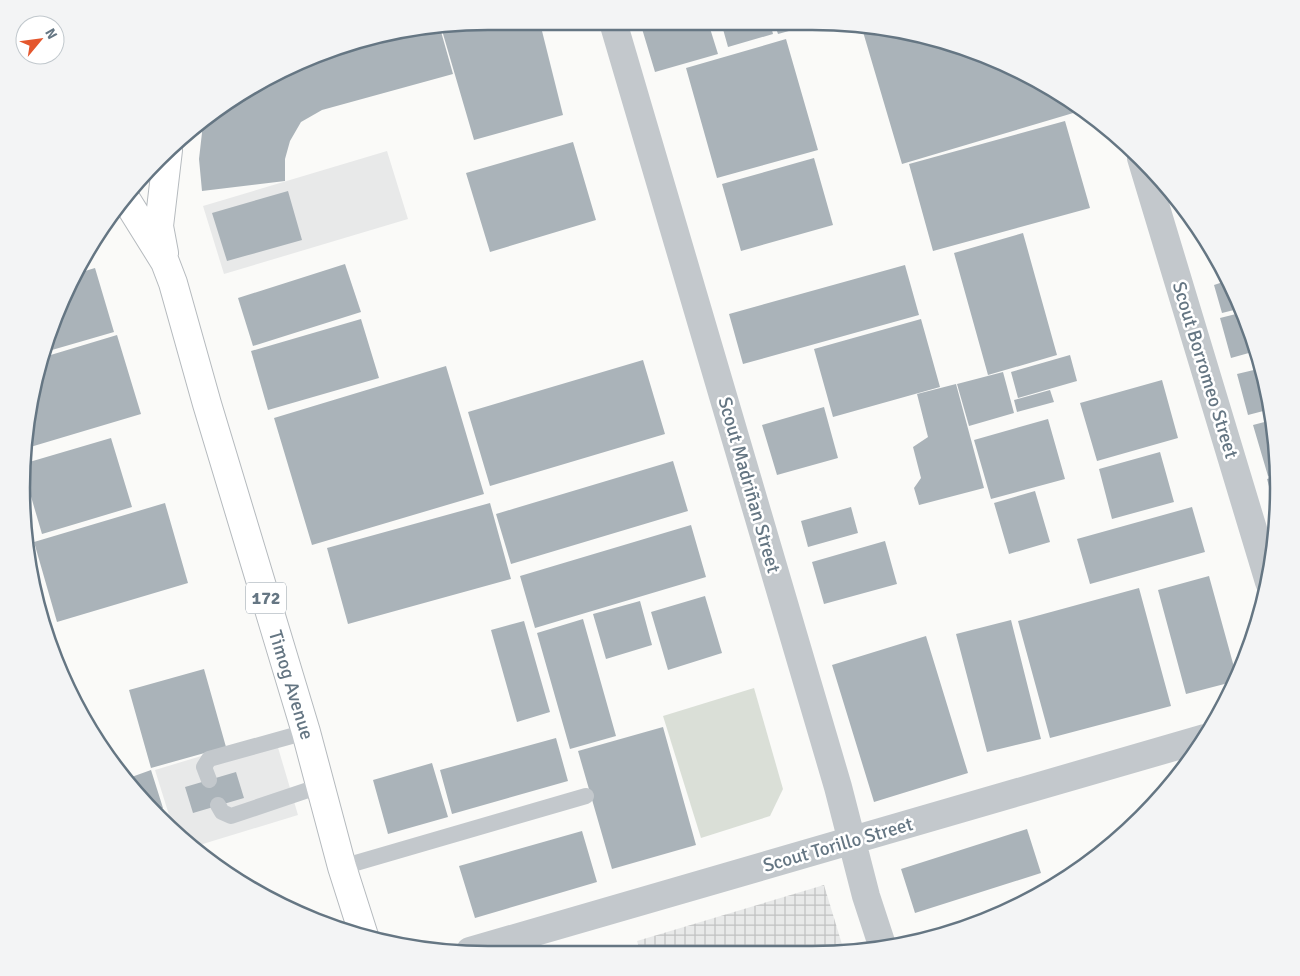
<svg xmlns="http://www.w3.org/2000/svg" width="1300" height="976" font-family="Signika,sans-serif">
  <defs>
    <pattern id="industrial-grid" width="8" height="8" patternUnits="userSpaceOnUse" patternTransform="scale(1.25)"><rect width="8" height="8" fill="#e8e9e9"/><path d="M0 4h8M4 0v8" fill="none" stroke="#c0c1c2"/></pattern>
  </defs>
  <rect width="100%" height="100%" fill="#fafaf8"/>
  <path fill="#e8e9e9" d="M 387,151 L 408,219 L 224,274 L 203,206 Z
    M 274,734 L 298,815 L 193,847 L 174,831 L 155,770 Z"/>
  <path fill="url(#industrial-grid)" d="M 824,885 L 844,951 L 640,951 L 637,941 Z"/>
  <path fill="#dadfd7" d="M 754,688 L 783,789 L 770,816 L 701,838 L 663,716 Z"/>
  <path fill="#aab3b9" d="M 488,21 L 532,21 L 541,27 L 563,115 L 474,140 L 441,27 Z
    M 640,22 L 708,22 L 718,54 L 655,72 Z
    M 721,22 L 770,22 L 773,34 L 728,47 Z
    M 774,22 L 818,22 L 818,23 L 778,34 Z
    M 861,25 L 933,37 L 1072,100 L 1079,106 L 1080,111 L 902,164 Z
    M 440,28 L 453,74 L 322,110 L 301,122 L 290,141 L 285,159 L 285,181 L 202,191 L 199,159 L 203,124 L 254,84 L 367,37 Z
    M 786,39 L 818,150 L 717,178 L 686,68 Z
    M 1065,121 L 1090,208 L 933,251 L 909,164 Z
    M 573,142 L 596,220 L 490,252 L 466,173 Z
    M 814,158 L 833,225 L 741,251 L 722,184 Z
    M 288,191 L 302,240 L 227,261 L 212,213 Z
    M 1023,233 L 1057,355 L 988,375 L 954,253 Z
    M 345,264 L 361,312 L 253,346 L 238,298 Z
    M 905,265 L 919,315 L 743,364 L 729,314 Z
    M 95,268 L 114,332 L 45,352 L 70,281 L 75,274 Z
    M 1224,276 L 1242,308 L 1222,313 L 1214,285 L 1226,281 Z
    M 1244,312 L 1256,351 L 1231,358 L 1220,318 Z
    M 361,319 L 379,378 L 268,410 L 251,351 Z
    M 921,319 L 940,387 L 833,417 L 814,349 Z
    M 117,335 L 141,414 L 27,448 L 30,397 L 44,357 Z
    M 1070,355 L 1077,381 L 1018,398 L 1011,372 Z
    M 643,360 L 665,434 L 490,486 L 468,412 Z
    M 446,366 L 484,494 L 312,545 L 274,418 Z
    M 1258,369 L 1261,381 L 1265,380 L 1270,397 L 1271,409 L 1248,415 L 1237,374 Z
    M 1003,372 L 1014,413 L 969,426 L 957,384 Z
    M 1162,380 L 1178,438 L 1097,461 L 1080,403 Z
    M 956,384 L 984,488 L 919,505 L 914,488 L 921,478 L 913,447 L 928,437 L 917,394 Z
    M 1050,390 L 1054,402 L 1017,412 L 1014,400 Z
    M 824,407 L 838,458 L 777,475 L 762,425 Z
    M 1048,419 L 1065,479 L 991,499 L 974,440 Z
    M 1272,420 L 1277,474 L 1268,476 L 1253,425 Z
    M 111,438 L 132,507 L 42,534 L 25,476 L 26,463 Z
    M 1160,452 L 1174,502 L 1112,519 L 1099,469 Z
    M 673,461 L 688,511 L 511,564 L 496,514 Z
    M 1278,476 L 1279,488 L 1276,512 L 1267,479 Z
    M 1035,491 L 1050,542 L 1009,554 L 994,503 Z
    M 165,503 L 188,583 L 57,622 L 34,542 Z
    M 490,503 L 511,579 L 348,624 L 327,548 Z
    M 851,507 L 858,533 L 808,547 L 801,521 Z
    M 1192,507 L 1205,552 L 1090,584 L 1077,539 Z
    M 691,525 L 706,577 L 535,628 L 520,576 Z
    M 885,541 L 897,584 L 824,604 L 812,562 Z
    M 1209,576 L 1237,678 L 1236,681 L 1186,694 L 1158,590 Z
    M 1139,588 L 1171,706 L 1050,738 L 1018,621 Z
    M 705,596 L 722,653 L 668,670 L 651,612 Z
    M 640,601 L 652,645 L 606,659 L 593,614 Z
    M 583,619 L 616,736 L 570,749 L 537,633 Z
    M 1011,620 L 1041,739 L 987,752 L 956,634 Z
    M 524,621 L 550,712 L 517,722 L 491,630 Z
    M 52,630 L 68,679 L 67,680 L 46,638 L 45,632 Z
    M 926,636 L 968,773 L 874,802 L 832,665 Z
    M 204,669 L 226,747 L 151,768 L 129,690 Z
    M 663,727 L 696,845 L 612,869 L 578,751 Z
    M 556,738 L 568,781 L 452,814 L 440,770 Z
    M 432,763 L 448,817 L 388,834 L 373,780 Z
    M 151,770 L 163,808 L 153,812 L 126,779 Z
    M 236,772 L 244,798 L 193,813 L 185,787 Z
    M 1027,829 L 1041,873 L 915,913 L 901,869 Z
    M 582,831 L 597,882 L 475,918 L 459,866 Z
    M 257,884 L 260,891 L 249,886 Z
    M 970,925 L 962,930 L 949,933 L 948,932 Z"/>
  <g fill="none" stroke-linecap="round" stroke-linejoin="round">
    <defs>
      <path id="primary" d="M 127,201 L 165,262 L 173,283 L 207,404 L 306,732 L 342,867 L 364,936
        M 164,253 L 159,226 L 168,150"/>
    </defs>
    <use href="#primary" stroke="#b5babe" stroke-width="30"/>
    <path stroke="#c3c8cc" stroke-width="16" d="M 209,780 L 204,767 L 209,759 L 306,732
      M 218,805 L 222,812 L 231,816 L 320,786
      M 342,867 L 586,796"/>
    <path stroke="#c3c8cc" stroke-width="28" d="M 613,22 L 838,787 L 866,896 L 883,948
      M 470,951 L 1205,738"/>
    <path stroke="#c3c8cc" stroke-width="28" d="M 1141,158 L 1269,582"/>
    <use href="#primary" stroke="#fff" stroke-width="28"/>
  </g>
  <g text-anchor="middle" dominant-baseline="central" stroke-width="5" stroke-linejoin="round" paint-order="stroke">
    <rect fill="#fff" stroke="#939fa8" stroke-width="1" x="246" y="582.5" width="40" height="31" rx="4"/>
    <g font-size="18" font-weight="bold" fill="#657683">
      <text x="266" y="598">172</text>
    </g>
    <g font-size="19" fill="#657683" stroke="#fff">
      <text transform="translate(1205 370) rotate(73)">Scout Borromeo Street</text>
      <text transform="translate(749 485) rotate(74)">Scout Madriñan Street</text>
      <text transform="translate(291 685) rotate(73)">Timog Avenue</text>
      <text transform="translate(838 845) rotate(-16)">Scout Torillo Street</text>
    </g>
  </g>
  <path d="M0 0H1300V976H0ZM488 30H812A458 458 0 0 1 1270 488V488A458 458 0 0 1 812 946H488A458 458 0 0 1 30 488V488A458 458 0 0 1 488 30Z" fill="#f3f4f5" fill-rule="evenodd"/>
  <path fill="none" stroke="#657683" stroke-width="2.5" d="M488 30H812A458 458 0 0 1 1270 488V488A458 458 0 0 1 812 946H488A458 458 0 0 1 30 488V488A458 458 0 0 1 488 30Z"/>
  <g transform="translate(40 40) rotate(61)"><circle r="24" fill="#ffffff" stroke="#c1c8cd"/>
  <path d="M0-4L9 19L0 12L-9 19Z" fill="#e4572e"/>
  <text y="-8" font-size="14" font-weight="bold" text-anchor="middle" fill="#657683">N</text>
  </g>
</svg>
